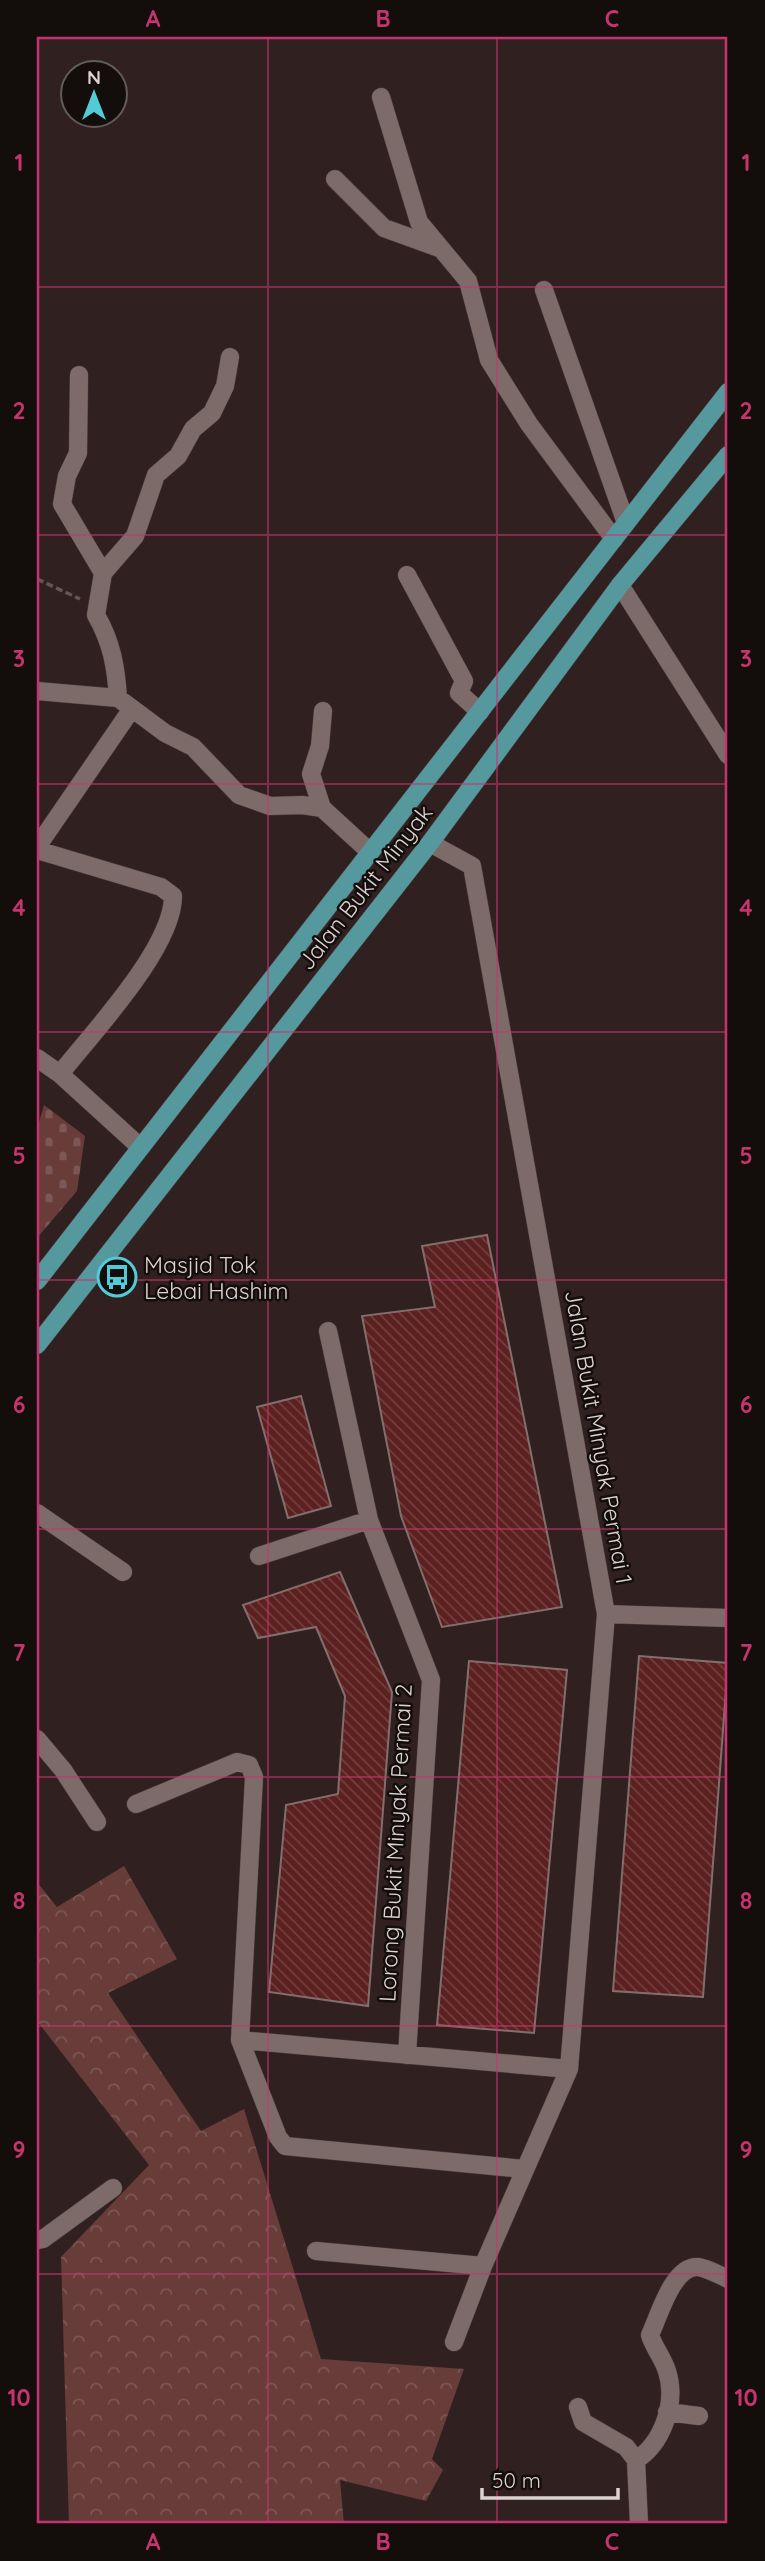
<svg xmlns="http://www.w3.org/2000/svg" width="765" height="2561" font-family="Quicksand,sans-serif">
  <defs>
    <pattern id="forest-crowns" width="20" height="18" patternUnits="userSpaceOnUse" patternTransform="scale(1.75)"><rect width="20" height="18" fill="#673c39"/><path d="M2 6a3 3 0 1 1 6 0M12 15a3 3 0 1 1 6 0" fill="none" stroke="#7c5755"/></pattern>
    <pattern id="cemetery-stones" width="16" height="16" patternUnits="userSpaceOnUse" patternTransform="scale(1.75)"><rect width="16" height="16" fill="#673c39"/><path d="M2 7V4a2 2 0 0 1 4 0v3zM10 15v-3a2 2 0 0 1 4 0v3z" fill="#7c5755"/></pattern>
    <pattern id="building-back-hatch" width="6" height="6" patternUnits="userSpaceOnUse" patternTransform="scale(1.75)"><rect width="6" height="6" fill="#5b201f"/><path d="M-1 5l2 2M0 0l6 6M5-1l2 2" fill="none" stroke="#72403e"/></pattern>
  </defs>
  <rect width="100%" height="100%" fill="#302120"/>
  <path fill="url(#forest-crowns)" d="M 124,1866 L 177,1959 L 108,1993 L 201,2131 L 244,2109 L 321,2359 L 464,2369 L 432,2459 L 443,2470 L 426,2501 L 340,2480 L 344,2524 L 69,2524 L 61,2257 L 149,2165 L 37,2021 L 37,1882 L 57,1907 Z"/>
  <path fill="url(#cemetery-stones)" d="M 44,1105 L 85,1136 L 77,1191 L 37,1238 L 37,1129 Z"/>
  <path fill="url(#building-back-hatch)" stroke="#826f6d" stroke-width="2" d="M 487,1235 L 562,1607 L 442,1627 L 401,1516 L 362,1316 L 435,1307 L 422,1246 Z
    M 301,1396 L 331,1506 L 288,1518 L 257,1407 Z
    M 340,1572 L 392,1692 L 368,2006 L 269,1992 L 286,1805 L 338,1794 L 345,1696 L 316,1627 L 258,1638 L 243,1605 Z
    M 639,1656 L 728,1663 L 703,1997 L 613,1991 Z
    M 469,1661 L 567,1670 L 534,2033 L 437,2025 Z"/>
  <g fill="none" stroke-linecap="round" stroke-linejoin="round">
    <defs>
      <path id="minor" d="M 381,97 L 419,222 L 468,281 L 489,360 L 529,424 L 614,539
        M 335,179 L 384,228 L 439,248
        M 544,290 L 626,523
        M 230,357 L 225,386 L 212,413 L 193,429 L 178,456 L 156,475 L 135,536 L 103,573 L 96,615 C 112,643 116,667 118,698 L 165,733 L 193,747 L 239,795 L 270,806 L 302,805 L 322,808
        M 79,375 L 78,453 L 67,476 L 62,504 L 103,573
        M 407,575 L 464,681 L 459,693 L 480,712
        M 620,585 L 728,755
        M 37,691 L 118,698
        M 323,711 L 320,746 L 311,774 L 322,808 L 369,851
        M 430,843 L 472,866 L 606,1614 L 569,2069 L 483,2266 L 454,2342
        M 37,847 L 131,710
        M 37,850 L 161,887 L 173,896 C 173,948 93,1032 60,1074
        M 37,1058 L 60,1074 L 139,1146
        M 328,1331 L 369,1520 L 431,1680 L 407,2055
        M 37,1513 L 123,1572
        M 259,1556 L 369,1520
        M 606,1614 L 728,1618
        M 37,1739 L 63,1770 L 97,1822
        M 136,1804 L 237,1762 L 249,1765 L 254,1777 L 240,2040 L 278,2137 L 285,2146 L 524,2169
        M 240,2040 L 569,2069
        M 37,2240 L 43,2239 L 113,2188
        M 316,2251 L 483,2266
        M 578,2407 L 583,2422 L 626,2447 L 636,2460 L 639,2524
        M 667,2412 L 699,2416
        M 636,2460 C 663,2443 677,2402 667,2371 C 663,2358 654,2348 650,2335 C 659,2316 673,2265 698,2267 C 707,2268 719,2275 728,2279"/>
      <path id="major" d="M 37,1281 L 728,392
        M 37,1345 L 430,843 L 620,585 L 728,455"/>
    </defs>
    <use href="#minor" stroke="#4b3f3e" stroke-width="19"/>
    <use href="#major" stroke="#4b3f3e" stroke-width="19"/>
    <path stroke="#645655" stroke-width="3.5" stroke-dasharray="7 3.5" stroke-linecap="butt" d="M 37,579 L 80,599"/>
    <use href="#minor" stroke="#7d6b69" stroke-width="18"/>
    <use href="#major" stroke="#55989e" stroke-width="18"/>
  </g>
  <path fill="none" stroke="#c6346d" stroke-width="2" stroke-opacity="0.55" d="M 268,37 L 268,2524M 497,37 L 497,2524M 37,287 L 728,287M 37,535 L 728,535M 37,784 L 728,784M 37,1032 L 728,1032M 37,1280 L 728,1280M 37,1529 L 728,1529M 37,1777 L 728,1777M 37,2026 L 728,2026M 37,2274 L 728,2274"/>
  <defs>
    <symbol id="bus-ring" viewBox="-11 -11 22 22"><circle r="9.5" fill="#130d0c" stroke="#52cbd7" stroke-width="1.5"/><path d="M-5-6H5V4H4V6H2V4H-2V6H-4V4H-5ZM-3.5-4V0h7V-4ZM-3.5 1.2v1.5H-2V1.2ZM2 1.2v1.5H3.5V1.2Z" fill="#52cbd7"/></symbol>
  </defs>
  <g fill-rule="evenodd">
    <use href="#bus-ring" x="95" y="1255" width="44" height="44"/>
  </g>
  <g text-anchor="middle" dominant-baseline="central" stroke-width="5" stroke-linejoin="round" paint-order="stroke">
    <g font-size="23" fill="#dcd2d1" stroke="#130d0c">
      <text transform="translate(365 887) rotate(-52)">Jalan Bukit Minyak</text>
      <text transform="translate(599 1437) rotate(80)">Jalan Bukit Minyak Permai 1</text>
      <text transform="translate(395 1843) rotate(-87)">Lorong Bukit Minyak Permai 2</text>
    </g>
    <g font-size="23" fill="#dcd2d1" stroke="#130d0c" text-anchor="start">
      <text x="144" y="1264">Masjid Tok<tspan x="144" dy="26">Lebai Hashim</tspan></text>
    </g>
  </g>
  <rect width="765" height="2561" fill="none" stroke="#130d0c" stroke-width="77"/>
  <g transform="translate(94 94)"><circle r="33" fill="#130d0c" stroke="#635c5b" stroke-width="2"/>
  <path d="M0-5L12 26L0 18L-12 26Z" fill="#52cbd7"/>
  <text y="-10" font-size="19" font-weight="bold" text-anchor="middle" fill="#dcd2d1">N</text>
  </g>
  <path d="M482 2488v10h136v-10" fill="none" stroke="#dcd2d1" stroke-width="3.5"/>
  <text x="492" y="2488" font-size="21" fill="#dcd2d1" stroke="#130d0c" stroke-width="5" paint-order="stroke">50 m</text>
  <rect x="38" y="38" width="688" height="2484" fill="none" stroke="#c6346d" stroke-width="2.5"/>
  <g font-size="23" text-anchor="middle" font-weight="bold" fill="#c6346d">
    <text x="153" y="27">A</text>
    <text x="383" y="27">B</text>
    <text x="612" y="27">C</text>
    <text x="19" y="171">1</text>
    <text x="746" y="171">1</text>
    <text x="19" y="419">2</text>
    <text x="746" y="419">2</text>
    <text x="19" y="667">3</text>
    <text x="746" y="667">3</text>
    <text x="19" y="916">4</text>
    <text x="746" y="916">4</text>
    <text x="19" y="1164">5</text>
    <text x="746" y="1164">5</text>
    <text x="19" y="1413">6</text>
    <text x="746" y="1413">6</text>
    <text x="19" y="1661">7</text>
    <text x="746" y="1661">7</text>
    <text x="19" y="1909">8</text>
    <text x="746" y="1909">8</text>
    <text x="19" y="2158">9</text>
    <text x="746" y="2158">9</text>
    <text x="19" y="2406">10</text>
    <text x="746" y="2406">10</text>
    <text x="153" y="2550">A</text>
    <text x="383" y="2550">B</text>
    <text x="612" y="2550">C</text>
  </g>
</svg>
